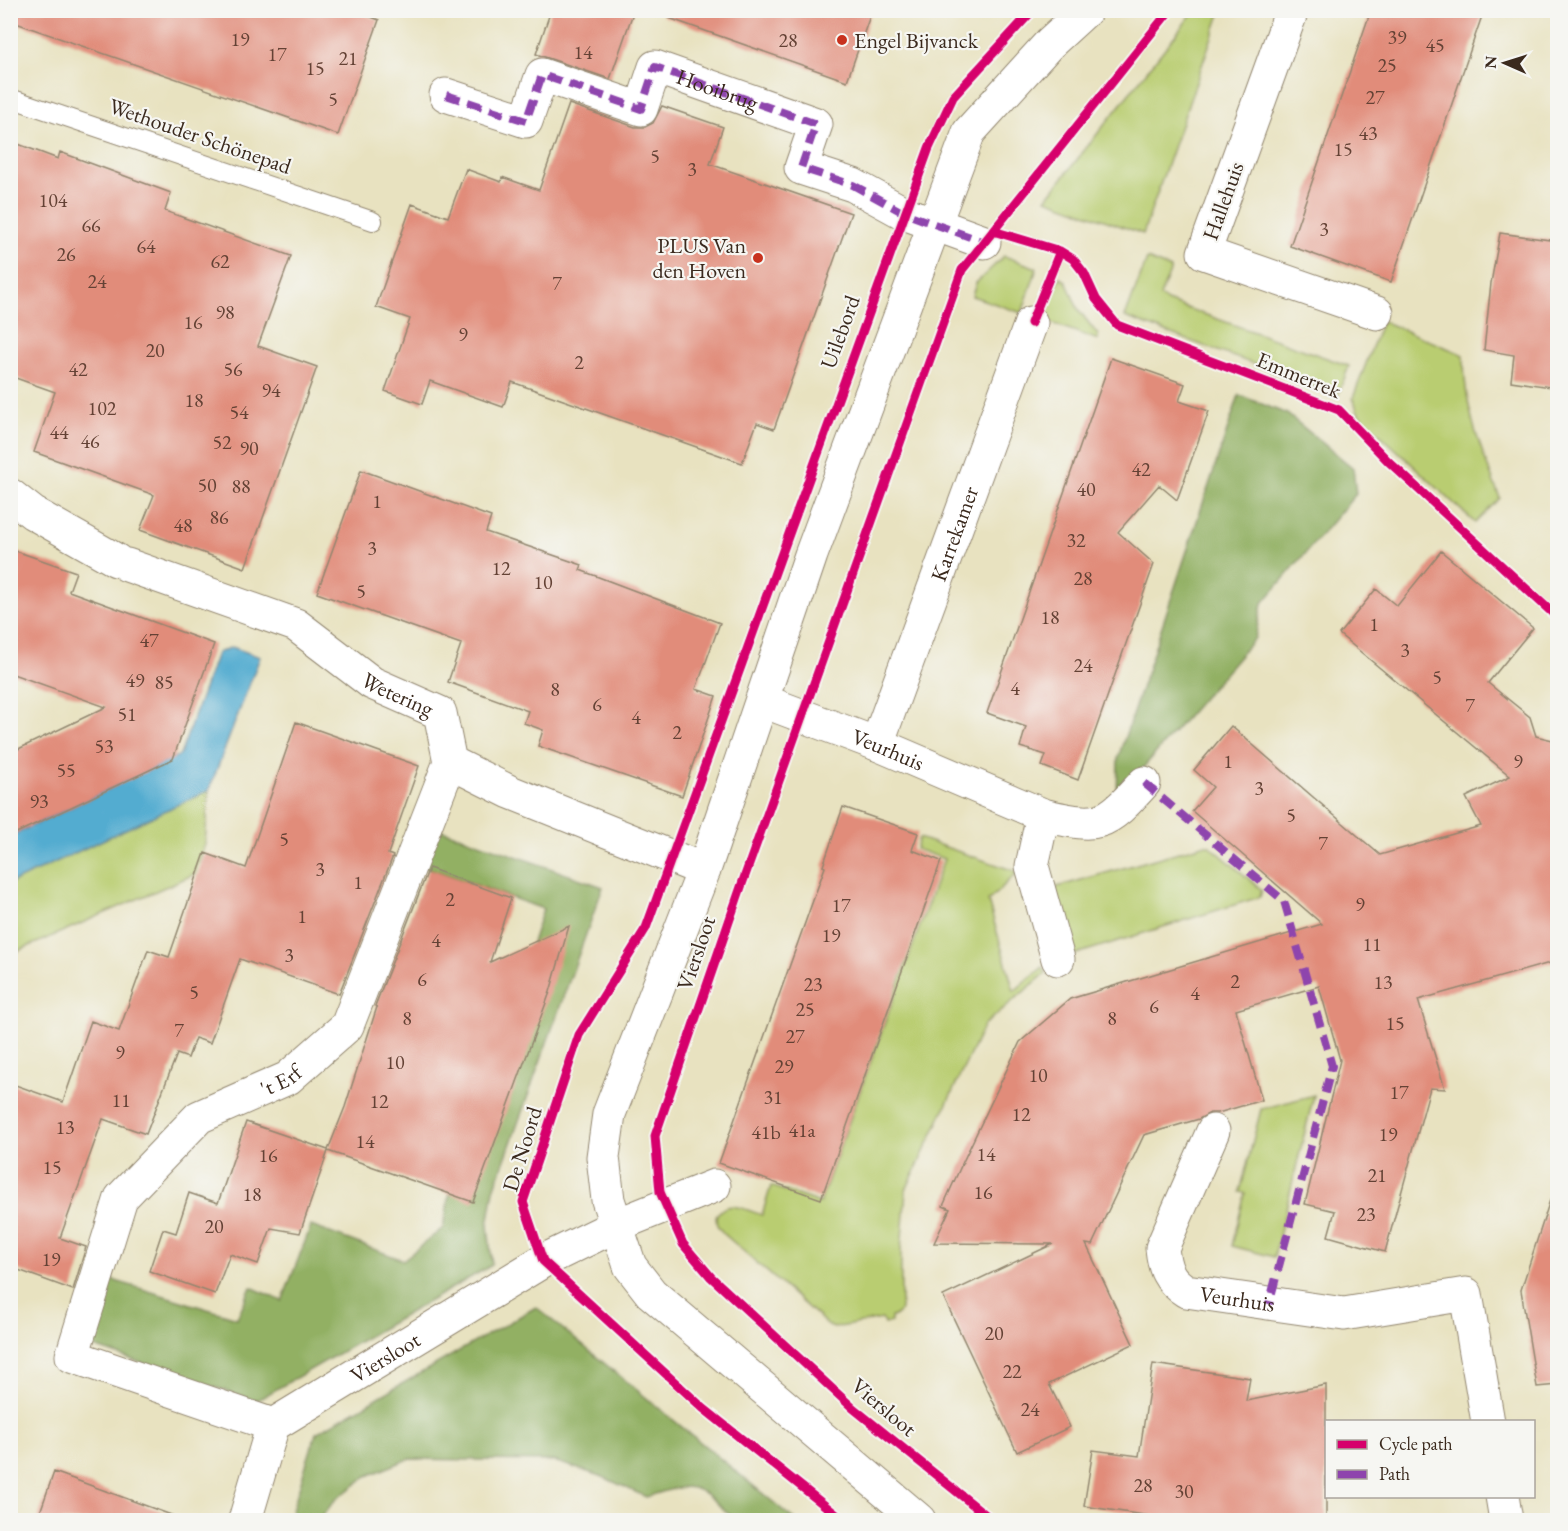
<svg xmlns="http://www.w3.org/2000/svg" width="1568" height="1531" font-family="'EB Garamond',serif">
  <rect width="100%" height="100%" fill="#f6f6f2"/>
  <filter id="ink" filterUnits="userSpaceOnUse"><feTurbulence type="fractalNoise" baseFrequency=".0167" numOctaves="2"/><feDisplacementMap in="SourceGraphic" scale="12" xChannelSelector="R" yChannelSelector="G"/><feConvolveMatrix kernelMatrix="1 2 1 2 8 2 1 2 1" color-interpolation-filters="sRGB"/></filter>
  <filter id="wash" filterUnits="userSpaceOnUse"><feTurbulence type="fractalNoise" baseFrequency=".008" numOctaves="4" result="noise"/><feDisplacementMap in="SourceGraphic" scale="24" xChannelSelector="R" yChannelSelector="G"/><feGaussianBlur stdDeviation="1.35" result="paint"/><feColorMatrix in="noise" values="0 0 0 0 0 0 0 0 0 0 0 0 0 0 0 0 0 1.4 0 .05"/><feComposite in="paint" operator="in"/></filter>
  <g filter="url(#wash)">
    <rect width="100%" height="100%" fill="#e8e2c0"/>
    <path fill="#b9cd71" stroke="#7a7c48" stroke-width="1.5" d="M 1195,10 L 1221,11 L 1143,234 L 1046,199 Z
      M 1004,256 L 1037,268 L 1022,313 L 972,296 L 976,283 Z
      M 1147,259 L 1171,269 L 1160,296 L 1167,301 L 1349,366 L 1338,395 L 1125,317 Z
      M 1059,277 L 1066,281 L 1078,309 L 1098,335 L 1098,340 L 1043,320 Z
      M 1382,321 L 1464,355 C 1463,407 1481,450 1500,498 L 1475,523 L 1359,415 L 1353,398 Z
      M 209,790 L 205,844 L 195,874 L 11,954 L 11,883 Z
      M 919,838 L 1018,872 L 988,901 L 1014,991 L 1043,967 L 1046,973 L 984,1025 L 906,1190 L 901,1250 L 901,1310 L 897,1315 L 891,1317 L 891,1322 L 884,1324 L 882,1319 L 834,1328 L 829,1326 L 723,1233 L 717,1225 L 716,1217 C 725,1197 746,1210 762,1215 L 771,1186 L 820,1203 L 944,859 L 916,849 Z
      M 1203,845 L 1209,845 L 1262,890 L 1260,897 L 1073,955 L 1055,891 L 1057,887 Z
      M 1314,1095 L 1274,1257 L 1232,1246 L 1245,1193 L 1240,1192 L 1261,1109 Z"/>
    <path fill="#92b063" stroke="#666d40" stroke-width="1.5" d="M 1239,395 L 1287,414 L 1353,468 L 1356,494 L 1262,604 L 1255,638 L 1117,798 L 1118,758 Z
      M 428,825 L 603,887 L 494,1190 L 488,1225 L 492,1265 L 256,1401 L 88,1345 L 109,1279 L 237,1318 L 251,1287 L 282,1301 L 311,1226 L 403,1260 L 443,1228 L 451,1187 L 543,909 L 415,863 Z
      M 536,1307 L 795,1520 L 735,1520 C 696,1484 698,1480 646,1497 L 603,1477 L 554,1461 L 409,1459 L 367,1476 L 335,1500 L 319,1520 L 289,1520 L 316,1433 Z"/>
    <path fill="#52acd0" stroke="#466b77" stroke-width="1.5" d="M 232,647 L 260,657 L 209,790 L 11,883 L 11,836 L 180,755 L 217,653 Z"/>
    <g id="blocks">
      <path fill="#e18c7a" d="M 10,10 L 353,10 L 379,20 L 338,135 L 10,21 Z
        M 551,10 L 634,10 L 610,79 L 536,54 Z
        M 664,10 L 872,10 L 847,81 L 663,16 Z
        M 1371,10 L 1484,10 L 1391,282 L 1290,246 Z
        M 569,104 L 635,127 L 645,127 L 653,123 L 662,106 L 723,127 L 710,164 L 851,213 L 774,429 L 757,423 L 742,463 L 512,382 L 503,407 L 430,381 L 422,404 L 385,391 L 410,319 L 376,307 L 412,204 L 448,217 L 466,169 L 501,182 L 502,177 L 539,190 Z
        M 10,141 L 58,159 L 60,152 L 171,193 L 165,211 L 291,256 L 258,346 L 317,367 L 245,568 L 140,530 L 154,495 L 34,452 L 55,392 L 10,376 Z
        M 1500,233 L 1557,241 L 1557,388 L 1511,381 L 1514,355 L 1484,350 L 1491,283 Z
        M 1111,358 L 1185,384 L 1179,401 L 1209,411 L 1177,500 L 1159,485 L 1118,532 L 1154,564 L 1078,780 L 1042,766 L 1046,755 L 1020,747 L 1026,727 L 987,713 Z
        M 361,470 L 491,517 L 486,532 L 582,565 L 580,570 L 720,623 L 696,689 L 716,696 L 682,796 L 538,746 L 543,730 L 524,723 L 528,711 L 448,682 L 461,644 L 317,593 Z
        M 10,549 L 76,572 L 69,591 L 214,644 L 173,759 L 10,836 L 10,753 L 106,707 L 10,673 Z
        M 1441,551 L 1533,628 L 1488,683 L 1530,717 L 1536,736 L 1557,741 L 1557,961 L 1418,1000 L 1445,1089 L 1430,1088 L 1385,1252 L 1328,1236 L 1335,1211 L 1305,1204 L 1340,1060 L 1319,986 L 1236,1010 L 1262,1100 L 1218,1113 L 1210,1113 L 1199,1119 L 1144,1135 L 1092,1245 L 1086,1244 L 1133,1344 L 1049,1384 L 1070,1427 L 1017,1452 L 943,1296 L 1053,1244 L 934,1243 L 950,1209 L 943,1206 L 961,1166 L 1020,1042 L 1070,999 L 1322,924 L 1192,811 L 1213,787 L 1194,770 L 1231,726 L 1380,855 L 1481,826 L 1466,797 L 1510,776 L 1339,634 L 1376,589 L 1397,606 Z
        M 296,722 L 419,766 L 388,854 L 393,856 L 339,994 L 240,959 L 210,1043 L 195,1038 L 188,1058 L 177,1054 L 146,1134 L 103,1119 L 60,1238 L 86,1247 L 73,1290 L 10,1267 L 10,1083 L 63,1102 L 91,1021 L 119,1031 L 148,950 L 169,957 L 205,853 L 246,868 Z
        M 843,807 L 918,833 L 912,850 L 941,861 L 821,1199 L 719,1163 L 825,867 L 823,866 Z
        M 429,868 L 511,898 L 490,962 L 569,926 L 550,992 L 473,1202 L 328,1151 L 300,1233 L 271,1228 L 258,1264 L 230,1254 L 215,1294 L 149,1271 L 163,1229 L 176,1233 L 189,1193 L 218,1203 L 246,1122 L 328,1150 L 345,1107 L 377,1007 L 375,1006 Z
        M 1550,1200 L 1557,1201 L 1557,1385 L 1537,1387 L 1521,1290 Z
        M 1153,1364 L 1250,1378 L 1246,1401 L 1326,1385 L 1326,1521 L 1184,1521 L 1084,1506 L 1093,1450 L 1139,1456 Z
        M 54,1472 L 174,1516 L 173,1521 L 37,1521 Z"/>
    </g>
  </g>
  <g filter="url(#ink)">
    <use href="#blocks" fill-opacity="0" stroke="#92866f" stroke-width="1.5"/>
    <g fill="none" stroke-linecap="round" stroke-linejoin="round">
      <defs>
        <path id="lane" d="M 10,98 L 373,221"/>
        <g id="street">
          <path d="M 1292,10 L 1204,253 L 1377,313"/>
          <path id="s1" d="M 446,95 L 526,121 L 542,75 L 641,109 L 655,67 L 816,124 L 801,168 L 853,185 L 904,213 L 984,242"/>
          <path d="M 10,495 L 33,513 L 116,560"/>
          <path id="s2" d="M 127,565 L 296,625 L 372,683 L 440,713 L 450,762 L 510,792 L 704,870"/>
          <path id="s3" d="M 763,701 L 877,744 L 1043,815 C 1100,828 1104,827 1144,783"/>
          <path id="s4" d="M 877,744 L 1031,323"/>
          <path d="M 1043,815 L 1032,866 L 1058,959"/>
          <path id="s5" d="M 1213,1131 L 1162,1248 C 1164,1268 1168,1280 1186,1291 L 1344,1314 L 1466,1294 L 1488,1422"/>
          <path id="s6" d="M 273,1425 L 72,1356 L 121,1198 L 199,1117 L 288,1078 L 347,1026 L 450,762"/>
          <path d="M 1502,1496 L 1506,1520"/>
          <path id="s7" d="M 245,1520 L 273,1425 L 543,1261 L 617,1225 L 714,1186"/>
        </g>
        <path id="secondary" d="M 919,1520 L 651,1293 L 630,1266 L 608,1200 L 603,1157 L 609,1114 L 704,870 L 811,555 L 969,132 L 1050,43 L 1086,10"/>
      </defs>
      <use href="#lane" stroke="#92866f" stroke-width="20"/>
      <use href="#street" stroke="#92866f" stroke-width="35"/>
      <use href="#secondary" stroke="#92866f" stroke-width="35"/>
      <use href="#lane" stroke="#fff" stroke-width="18"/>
      <use href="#street" stroke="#fff" stroke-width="33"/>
      <use href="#secondary" stroke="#fff" stroke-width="33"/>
      <path stroke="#8e44ad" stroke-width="8" stroke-dasharray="15 8" stroke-linecap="butt" d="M 446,95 L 526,121 L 542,75 L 641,109 L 655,67 L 816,124 L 801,168 L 853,185 L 904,213 L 984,242
        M 1144,783 L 1284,901 L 1332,1066 L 1269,1304"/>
      <defs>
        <path id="cycleway" d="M 993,231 L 1060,251 L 1073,259 L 1084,273 L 1096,299 L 1117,325 L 1339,410 L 1388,461 L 1558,618
          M 1031,323 L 1060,251
          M 843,1520 L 703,1408 L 543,1261 L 523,1202 L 579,1035 L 646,928 L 929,148 L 953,97 L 1033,10
          M 992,1520 L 853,1408 L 711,1277 L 683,1244 L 660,1192 L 655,1136 L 742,884 L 962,270 L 1170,10"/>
      </defs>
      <use href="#cycleway" stroke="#f6f6f2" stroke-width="13"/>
      <use href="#cycleway" stroke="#d6006c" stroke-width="9"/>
    </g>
  </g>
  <g fill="#c8321e" stroke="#f6f6f2" stroke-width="2">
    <circle cx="842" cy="40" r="6"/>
    <circle cx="758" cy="258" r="6"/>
  </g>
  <g text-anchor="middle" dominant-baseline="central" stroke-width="4.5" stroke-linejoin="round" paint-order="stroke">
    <g font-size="20" fill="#644235">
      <text x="1397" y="37">39</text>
      <text x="240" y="39">19</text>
      <text x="788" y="40">28</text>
      <text x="1435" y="45">45</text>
      <text x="583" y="52">14</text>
      <text x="277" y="54">17</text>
      <text x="348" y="58">21</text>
      <text x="1387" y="65">25</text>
      <text x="315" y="68">15</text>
      <text x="1375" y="97">27</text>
      <text x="333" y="99">5</text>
      <text x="1368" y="133">43</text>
      <text x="1343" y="149">15</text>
      <text x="655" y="156">5</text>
      <text x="692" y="169">3</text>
      <text x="53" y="200">104</text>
      <text x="91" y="225">66</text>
      <text x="1324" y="229">3</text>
      <text x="146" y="246">64</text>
      <text x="66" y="254">26</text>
      <text x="220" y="261">62</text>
      <text x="97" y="281">24</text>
      <text x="557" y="283">7</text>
      <text x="225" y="312">98</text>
      <text x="193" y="322">16</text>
      <text x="463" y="334">9</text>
      <text x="155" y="350">20</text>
      <text x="579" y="362">2</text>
      <text x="78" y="369">42</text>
      <text x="233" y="369">56</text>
      <text x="271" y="390">94</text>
      <text x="194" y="400">18</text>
      <text x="102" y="408">102</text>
      <text x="239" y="412">54</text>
      <text x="59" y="432">44</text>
      <text x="90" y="441">46</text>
      <text x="222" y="442">52</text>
      <text x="249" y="448">90</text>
      <text x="1141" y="469">42</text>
      <text x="207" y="485">50</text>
      <text x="241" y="486">88</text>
      <text x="1086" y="489">40</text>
      <text x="377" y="501">1</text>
      <text x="219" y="517">86</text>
      <text x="183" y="525">48</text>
      <text x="1076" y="540">32</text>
      <text x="372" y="548">3</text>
      <text x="501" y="568">12</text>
      <text x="1083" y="578">28</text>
      <text x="543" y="582">10</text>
      <text x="361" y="591">5</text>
      <text x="1050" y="617">18</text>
      <text x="1374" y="624">1</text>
      <text x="149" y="640">47</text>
      <text x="1405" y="650">3</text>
      <text x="1083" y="665">24</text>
      <text x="1437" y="677">5</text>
      <text x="135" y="680">49</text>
      <text x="164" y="682">85</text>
      <text x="1015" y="688">4</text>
      <text x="555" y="689">8</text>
      <text x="597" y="704">6</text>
      <text x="1470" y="705">7</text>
      <text x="127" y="714">51</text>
      <text x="636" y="717">4</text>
      <text x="677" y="732">2</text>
      <text x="104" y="746">53</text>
      <text x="1228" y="761">1</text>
      <text x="1518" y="761">9</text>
      <text x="66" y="770">55</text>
      <text x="1259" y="788">3</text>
      <text x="39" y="801">93</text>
      <text x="1291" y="815">5</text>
      <text x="284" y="839">5</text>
      <text x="1323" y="843">7</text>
      <text x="320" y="869">3</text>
      <text x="358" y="882">1</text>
      <text x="450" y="899">2</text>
      <text x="1360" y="904">9</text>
      <text x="841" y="905">17</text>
      <text x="302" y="916">1</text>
      <text x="831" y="935">19</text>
      <text x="436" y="940">4</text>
      <text x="1372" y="944">11</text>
      <text x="289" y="955">3</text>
      <text x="422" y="979">6</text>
      <text x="1235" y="981">2</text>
      <text x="1383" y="982">13</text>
      <text x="813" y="984">23</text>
      <text x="194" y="992">5</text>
      <text x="1195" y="993">4</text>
      <text x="1154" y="1006">6</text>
      <text x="805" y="1009">25</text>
      <text x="407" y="1018">8</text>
      <text x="1112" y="1018">8</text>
      <text x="1395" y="1023">15</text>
      <text x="179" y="1030">7</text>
      <text x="795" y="1036">27</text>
      <text x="120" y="1052">9</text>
      <text x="395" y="1062">10</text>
      <text x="784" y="1066">29</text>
      <text x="1038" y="1075">10</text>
      <text x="1399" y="1092">17</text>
      <text x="773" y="1097">31</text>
      <text x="121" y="1100">11</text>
      <text x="379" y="1101">12</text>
      <text x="1021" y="1114">12</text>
      <text x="65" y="1127">13</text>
      <text x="802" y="1130">41a</text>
      <text x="766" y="1132">41b</text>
      <text x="1388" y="1134">19</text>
      <text x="365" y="1141">14</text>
      <text x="986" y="1154">14</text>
      <text x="268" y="1155">16</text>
      <text x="52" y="1167">15</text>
      <text x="1377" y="1175">21</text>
      <text x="983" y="1192">16</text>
      <text x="252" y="1194">18</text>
      <text x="1366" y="1214">23</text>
      <text x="214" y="1226">20</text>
      <text x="51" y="1259">19</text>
      <text x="994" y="1333">20</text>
      <text x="1012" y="1371">22</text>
      <text x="1030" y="1409">24</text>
      <text x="1143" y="1485">28</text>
      <text x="1184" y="1491">30</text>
    </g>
    <g font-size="22" fill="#3b2a1e" stroke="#f6f6f2" text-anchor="start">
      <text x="854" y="40">Engel Bijvanck</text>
      <text x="746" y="245" text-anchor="end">PLUS Van<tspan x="746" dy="25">den Hoven</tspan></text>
    </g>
    <g font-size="22" fill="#3b2a1e" stroke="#f6f6f2">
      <text stroke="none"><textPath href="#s1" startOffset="348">Hooibrug</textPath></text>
      <text transform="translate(200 136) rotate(19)">Wethouder Schönepad</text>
      <text transform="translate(1223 201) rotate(-70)">Hallehuis</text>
      <text transform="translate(840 332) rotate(-70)">Uilebord</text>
      <text transform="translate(1299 375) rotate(22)">Emmerrek</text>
      <text stroke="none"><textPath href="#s4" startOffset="224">Karrekamer</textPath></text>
      <text stroke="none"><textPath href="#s2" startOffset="303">Wetering</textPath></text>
      <text stroke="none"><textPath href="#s3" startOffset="134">Veurhuis</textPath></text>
      <text transform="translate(696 953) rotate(-71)">Viersloot</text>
      <text stroke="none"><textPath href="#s6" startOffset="580">'t Erf</textPath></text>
      <text transform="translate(522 1149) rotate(-73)">De Noord</text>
      <text stroke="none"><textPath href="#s5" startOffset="231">Veurhuis</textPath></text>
      <text stroke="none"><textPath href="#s7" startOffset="230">Viersloot</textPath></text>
      <text transform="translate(884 1407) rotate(40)">Viersloot</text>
    </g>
  </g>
  <rect width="1568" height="1531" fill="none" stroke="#f6f6f2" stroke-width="36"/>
  <rect x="1325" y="1420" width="210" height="78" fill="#f6f6f2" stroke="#aba49d" stroke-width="1.5"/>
  <rect x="1337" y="1440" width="30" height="9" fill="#d6006c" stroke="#aba49d" stroke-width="1.5"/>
  <text x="1379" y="1450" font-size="18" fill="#3b2a1e">Cycle path</text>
  <rect x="1337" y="1470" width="30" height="9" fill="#8e44ad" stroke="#aba49d" stroke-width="1.5"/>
  <text x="1379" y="1480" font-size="18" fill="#3b2a1e">Path</text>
  <g transform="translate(1505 63) rotate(273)" stroke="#f6f6f2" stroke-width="4.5" paint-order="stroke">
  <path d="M0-4.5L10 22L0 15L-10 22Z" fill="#3b2a1e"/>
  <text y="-9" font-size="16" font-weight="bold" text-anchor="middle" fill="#3b2a1e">N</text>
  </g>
</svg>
